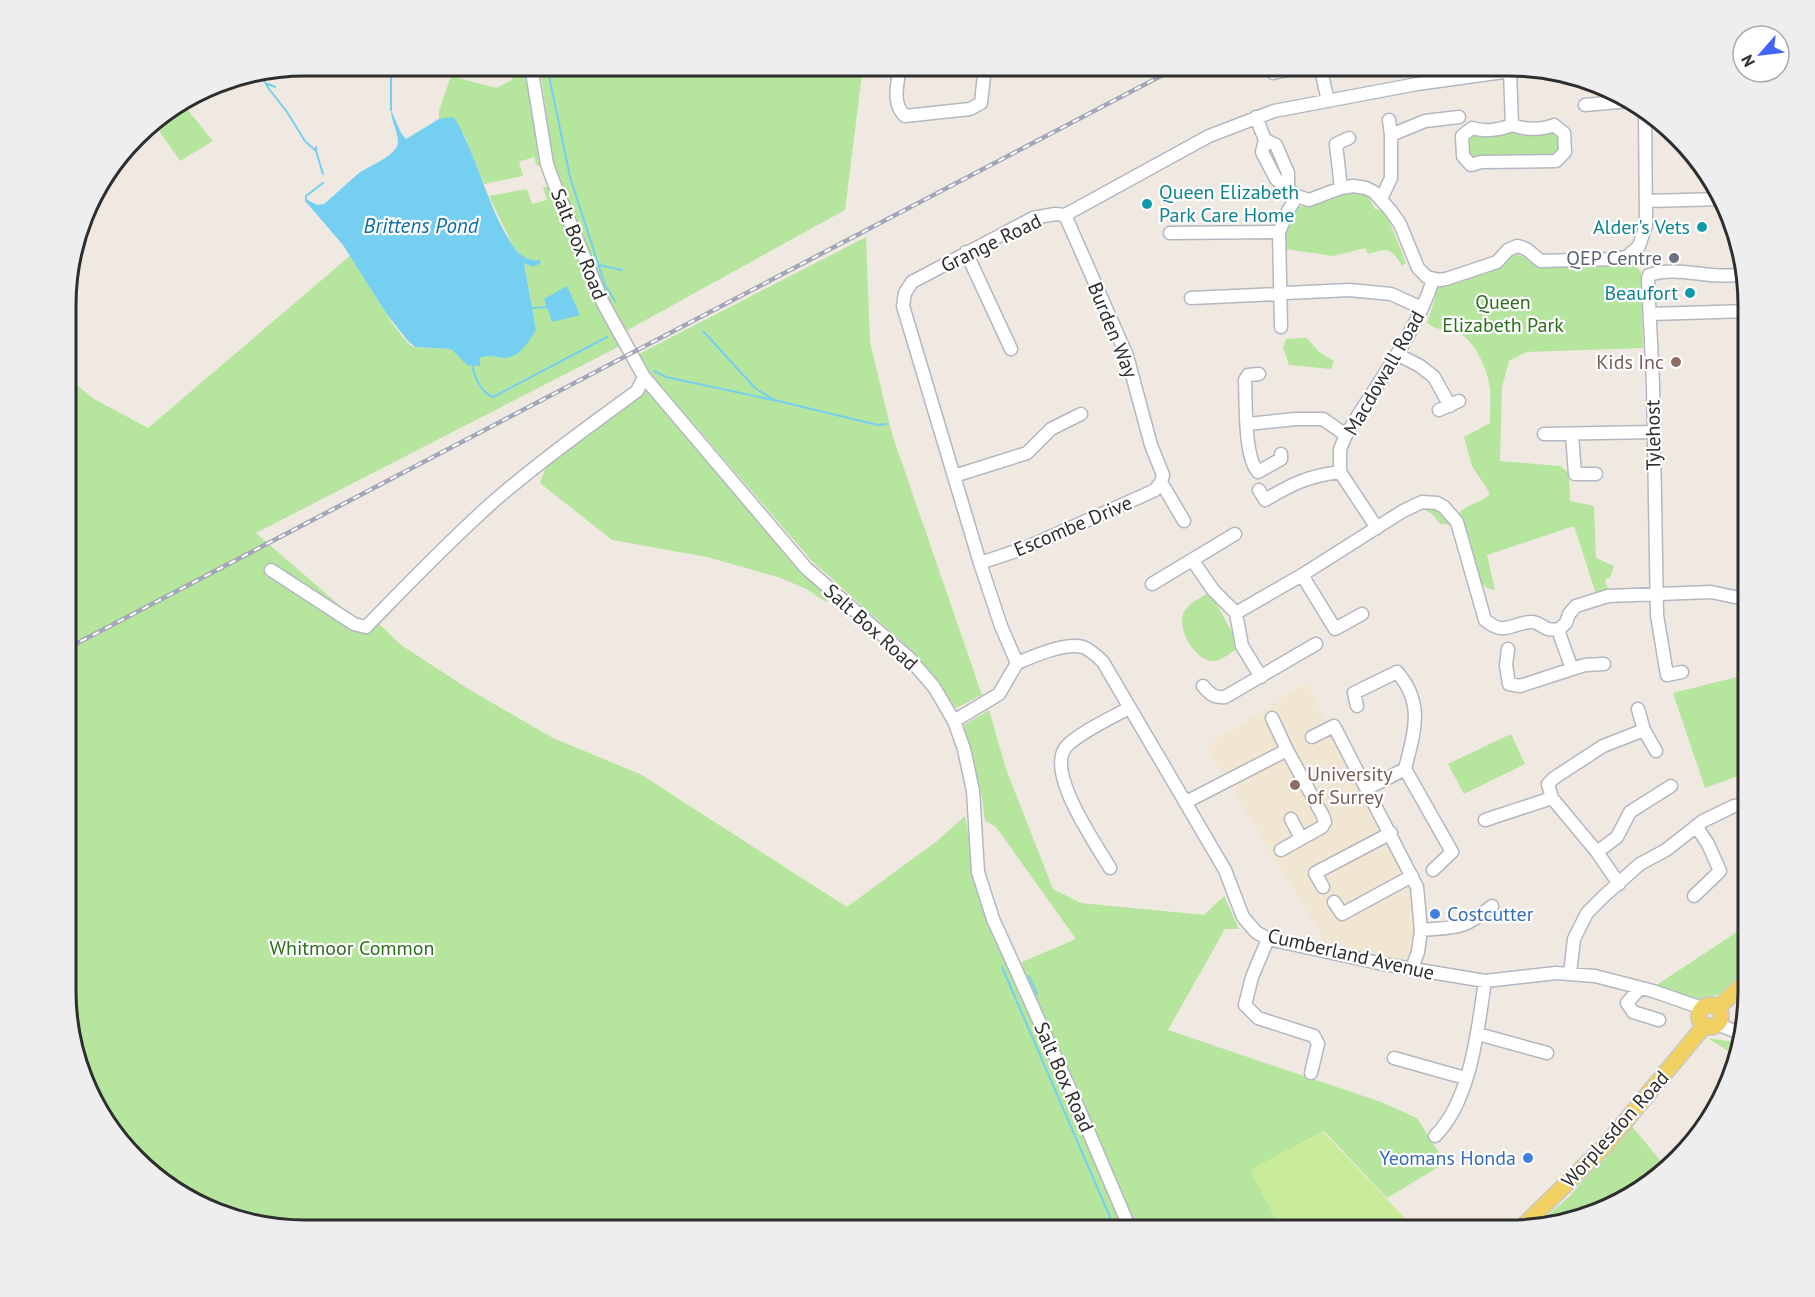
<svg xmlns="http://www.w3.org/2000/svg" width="1815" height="1297" font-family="'PT Sans',sans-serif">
  <rect width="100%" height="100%" fill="#efe9e1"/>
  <path fill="#f0e6d1" d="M 1307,683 L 1336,742 L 1404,868 L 1412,892 L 1416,929 L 1414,945 L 1411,956 L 1399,963 L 1329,948 L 1206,746 Z"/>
  <path fill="#b6e59e" d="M 516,66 L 526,66 L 544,164 L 537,166 L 534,157 L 519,162 L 523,176 L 484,184 L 464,134 L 439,119 L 439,111 L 451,76 L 496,88 L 512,80 Z
    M 540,66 L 863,66 L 845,210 L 624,332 L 601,288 L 552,160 Z
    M 183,104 L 213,141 L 180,161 L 153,122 Z
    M 1512,129 L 1553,129 L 1561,135 L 1561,152 L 1555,158 L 1473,161 L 1466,154 L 1465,140 L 1472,131 Z
    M 551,186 L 610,329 L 620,346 L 256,533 L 369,631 L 377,622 L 401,645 L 470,690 L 553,738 L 640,774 L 847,907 L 937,841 L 965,816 L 978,885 L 1125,1231 L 290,1231 L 214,1213 L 159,1181 L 98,1111 L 68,1023 L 68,378 L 94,399 L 148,428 L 351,255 C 362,272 399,341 414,347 C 419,348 444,348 451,349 L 467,364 L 480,365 L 480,358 L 489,355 L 506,358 L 536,330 L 524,262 L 521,255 L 513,246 L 489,196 L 527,189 L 532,204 L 547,200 L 543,187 Z
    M 1352,192 L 1367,195 L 1375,209 L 1384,211 L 1391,221 L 1390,223 L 1406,263 L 1402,266 C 1391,247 1387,248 1368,254 L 1365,248 L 1334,256 L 1284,249 L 1285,230 L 1297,207 L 1311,205 L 1340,194 Z
    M 866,237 L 870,342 L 892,434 L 982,695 L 956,708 L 906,645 L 812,561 L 635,356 Z
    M 1514,254 C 1524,255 1529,261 1536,267 L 1621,266 L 1627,262 L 1632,262 L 1641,272 L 1643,348 L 1526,352 L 1509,361 L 1502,387 L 1500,461 L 1560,466 L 1569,473 L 1570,501 L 1594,506 L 1596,558 L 1614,566 L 1610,578 L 1607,578 L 1605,582 L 1609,591 L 1596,594 L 1574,526 L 1487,555 L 1495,590 L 1487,588 L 1480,582 L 1469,540 L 1459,513 C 1468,504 1480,503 1489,495 L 1489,492 L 1472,466 L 1464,437 L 1490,423 C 1490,412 1491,400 1490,389 C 1488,371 1476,341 1458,333 C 1446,328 1439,332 1427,323 L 1436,295 L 1434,291 L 1438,287 L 1446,287 L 1471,277 L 1500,268 Z
    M 1307,338 L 1319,352 L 1334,361 L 1331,369 L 1289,365 L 1283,348 L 1286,339 Z
    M 648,387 L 800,570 L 830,598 L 826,602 L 808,590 L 781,578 L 707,557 L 612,540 L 540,483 L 546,466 L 633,403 Z
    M 1430,506 L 1440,510 L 1453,525 L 1440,524 L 1432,514 L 1420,507 Z
    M 1210,592 L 1240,647 C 1233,651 1222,660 1215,661 C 1195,663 1176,628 1184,612 C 1188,603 1202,597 1210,592 Z
    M 1749,674 L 1749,772 L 1705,788 L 1673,693 Z
    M 989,710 L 1006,769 L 1053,889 L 1081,903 L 1204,915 L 1224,896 L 1239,929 L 1225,929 L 1168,1030 L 1381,1102 L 1417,1118 L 1445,1163 L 1387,1198 L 1324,1131 L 1251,1170 L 1282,1231 L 1135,1231 L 1025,980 L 1022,962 L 1076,939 L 996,827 L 985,821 L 982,797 L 964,725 Z
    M 1511,734 L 1525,764 L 1464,794 L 1448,764 Z
    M 1749,924 L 1749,972 L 1726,991 L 1706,1000 L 1652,988 Z
    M 1708,1038 L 1740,1043 L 1737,1057 Z
    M 1630,1124 L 1665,1166 L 1616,1206 L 1536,1225 L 1570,1196 Z"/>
  <path fill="#c9ec9a" d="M 1323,1132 L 1417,1231 L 1282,1231 L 1250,1170 Z"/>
  <path fill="#75cff0" d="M 391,110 L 401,133 L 406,139 L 439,119 L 454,117 C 478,157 487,207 513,246 C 519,255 529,262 540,260 L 541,263 L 533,267 L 524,263 L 536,330 C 529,341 520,358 504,358 C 494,357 490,354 480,358 L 480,366 L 467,365 L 451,349 L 415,347 L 408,341 L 386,313 L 343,245 L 306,202 L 306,199 L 317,205 L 324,204 C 336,194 347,183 359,173 C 369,166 398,155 398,142 C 398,131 391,121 391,110 Z
    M 567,286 L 580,315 L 552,322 L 544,299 Z"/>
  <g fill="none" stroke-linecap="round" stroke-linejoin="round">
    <path stroke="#75cff0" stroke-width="2" d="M 387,66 L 391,77 L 391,110
      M 547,66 L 570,177 L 605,285 L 615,301
      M 261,75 L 269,89 L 287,112 L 305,141 L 316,151
      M 268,84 L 275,87
      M 316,147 L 316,151 L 323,174
      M 306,201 L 306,196 L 323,183
      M 599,265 L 622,270
      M 531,308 L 549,307
      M 703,331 L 755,388 L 774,400 L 878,425 L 886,424
      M 472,363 C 474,376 480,392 493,397 L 607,337
      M 654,371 L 666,377 L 773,400
      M 1002,967 L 1116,1231
      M 1029,976 L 1037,994"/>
    <defs>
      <path id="minor" d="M 531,66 L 547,164 L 552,178 L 603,303 L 644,377 L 806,568 L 909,658 L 934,687 L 954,721 L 964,749 L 973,791 L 978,872 L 993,919 L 1078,1107 L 1131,1231
        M 900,66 C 898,83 891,103 905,116 L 970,109 L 981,103 L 985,66
        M 1320,66 L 1328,101
        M 1449,66 L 1453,78
        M 1510,71 L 1512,125
        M 1273,73 L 1304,66
        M 1585,105 L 1629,101
        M 1256,117 L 1265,140 L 1262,152 L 1276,179 L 1297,196 L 1309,200 L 1341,188 L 1353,186 L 1366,188 L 1374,192 L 1391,211 L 1400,224 L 1418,268 L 1427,277 L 1439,280 L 1446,279 L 1497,262 L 1508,250 L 1517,246 C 1529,248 1532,255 1541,261 L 1615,259 L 1627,257 L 1639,246 L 1646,225 L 1645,110
        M 1512,125 C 1525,130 1542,130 1554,125 L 1564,133 L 1565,152 L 1556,161 L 1481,162 L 1471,165 L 1463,156 L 1462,136 L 1472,128 C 1484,132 1500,130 1512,125 Z
        M 1391,135 L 1425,121 L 1459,117
        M 1265,140 L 1276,145 L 1288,173 L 1288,189
        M 1341,188 L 1336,144 L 1349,138
        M 1381,199 L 1391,178 L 1391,135 L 1389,120
        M 1646,201 L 1724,199
        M 1170,233 L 1279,232
        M 966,252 L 1011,349
        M 1286,293 L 1349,290 L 1391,294 L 1422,308
        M 1191,298 L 1280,294
        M 1650,314 L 1749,311
        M 1281,327 L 1279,232 L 1288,211 L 1297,196
        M 1397,354 L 1420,366 L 1434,377 L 1450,406
        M 1259,374 L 1248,375 L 1245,380 C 1246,402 1244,457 1258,472 L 1281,459 L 1281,454
        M 1439,410 L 1459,401
        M 1247,424 L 1296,419 L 1323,419 L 1346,435
        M 1544,434 L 1653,432
        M 1572,434 L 1575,474 L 1596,474
        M 954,476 L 1027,453 L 1051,429 L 1081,414
        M 1161,482 L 1184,521
        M 1259,490 L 1265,500 C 1292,484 1308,476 1340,472
        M 1377,528 L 1340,472 L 1340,449 L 1346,435 C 1375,386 1416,334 1433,280
        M 1193,561 L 1213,590 L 1236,613 L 1242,646 L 1261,677
        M 980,563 L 1025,548 L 1142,496 L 1155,490 L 1161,482 L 1163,475 L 1151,445 L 1127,356 L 1065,215
        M 271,570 L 354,624 L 366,627 C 407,585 448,542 493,502 C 539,462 588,427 637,391 L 644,377
        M 1302,575 L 1335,629 L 1362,614
        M 1152,584 L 1235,534
        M 1236,613 L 1302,575 L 1403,511 L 1422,502 L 1437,503 L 1444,507 L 1457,522 L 1485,620 C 1505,636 1509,624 1530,622 C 1538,621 1542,627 1548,629 C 1551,630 1555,629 1558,630
        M 1558,630 L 1566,623 L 1569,614 L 1576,606 L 1608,596 L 1711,592 L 1749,600
        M 1508,649 L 1506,665 L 1509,684 L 1520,686 L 1572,669 L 1558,630
        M 1017,663 L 1001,626 L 980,563 L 903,306 L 905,293 L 912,282 L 1033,218 L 1055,214 L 1065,215 L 1209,136 L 1274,111 L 1417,84 L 1533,68
        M 1017,663 C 1034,656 1065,642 1083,647 C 1091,650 1098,657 1103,662 L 1225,870 L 1243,917 L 1256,932 L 1268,939 L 1383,964 L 1485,981 L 1556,973 L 1595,976 L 1653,991 L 1702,1008
        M 1572,669 L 1585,665 L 1604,664
        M 1682,672 L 1667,675 L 1657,615 L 1653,384 L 1648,279 L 1649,275 C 1670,268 1690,273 1711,275 C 1722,276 1733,275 1744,275
        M 1203,686 C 1210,694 1214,698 1225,697 L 1316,644
        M 1357,706 L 1354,693 L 1397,672 C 1425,704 1414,732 1405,769 L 1368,788
        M 1272,718 L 1287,750
        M 954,721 L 999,694 L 1017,663
        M 1644,730 L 1656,751
        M 1312,737 L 1334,726 L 1417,887 L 1421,930 L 1418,952 L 1412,968
        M 1405,769 L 1452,852 L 1433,870
        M 1186,802 L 1287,750 L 1323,816 L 1325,822 L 1322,827 L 1281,850
        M 1291,819 L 1301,838
        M 1485,820 L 1552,798
        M 1597,852 L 1617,837 L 1630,812 L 1671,786
        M 1110,868 C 1096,844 1045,772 1066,747 C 1078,733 1113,717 1129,708
        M 1619,884 L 1597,852 L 1552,798 L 1548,784 L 1554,778 L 1603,746 L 1644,730 L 1638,709
        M 1323,887 L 1315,873 L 1391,833
        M 1694,896 L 1720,871 L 1708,844 L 1696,826
        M 1334,902 L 1342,914 L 1412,876
        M 1421,930 C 1458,927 1463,930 1492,906
        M 1268,939 L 1252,977 L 1245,1005 L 1258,1018 L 1314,1036 L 1318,1044 L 1311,1073
        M 1570,973 L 1574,939 L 1587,913 L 1604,896 L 1640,864 L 1666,850 L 1703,821 L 1734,806 L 1749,804
        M 1640,988 L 1627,1003 L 1633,1012 L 1659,1020
        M 1717,1024 L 1742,1034
        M 1478,1034 L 1547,1053
        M 1394,1058 L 1465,1078
        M 1435,1136 C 1471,1101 1478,1028 1485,981"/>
      <path id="major" d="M1699 1016a11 11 0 1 1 22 0a11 11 0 1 1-22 0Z
        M 1718,1008 L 1749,978
        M 1520,1229 L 1604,1147 L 1705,1025"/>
    </defs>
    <use href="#minor" stroke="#b4b7c1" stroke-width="15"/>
    <use href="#major" stroke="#c9c9c9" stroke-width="18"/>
    <use href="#minor" stroke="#fff" stroke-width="12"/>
    <use href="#major" stroke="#f2d163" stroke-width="15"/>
    <defs>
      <path id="rail" d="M 68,648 L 1180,66"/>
    </defs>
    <use href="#rail" stroke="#a3a6b8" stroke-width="4.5"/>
    <use href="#rail" stroke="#fff" stroke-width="2" stroke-dasharray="7" stroke-linecap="butt"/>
  </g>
  <g fill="#0f9aa8" stroke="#fff" stroke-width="2">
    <circle cx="1147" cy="204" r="6"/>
    <circle cx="1702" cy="227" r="6"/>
    <circle cx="1690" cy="293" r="6"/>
  </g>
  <circle fill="#6b7280" stroke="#fff" stroke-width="2" cx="1674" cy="258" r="6"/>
  <g fill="#8d6e63" stroke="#fff" stroke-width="2">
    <circle cx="1676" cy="362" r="6"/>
    <circle cx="1295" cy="785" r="6"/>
  </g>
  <g fill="#3f7fe0" stroke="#fff" stroke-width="2">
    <circle cx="1435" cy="914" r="6"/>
    <circle cx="1528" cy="1158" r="6"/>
  </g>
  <g text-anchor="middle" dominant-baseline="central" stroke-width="4.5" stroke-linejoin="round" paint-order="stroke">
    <g font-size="20" fill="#0d838f" stroke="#fff" text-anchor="end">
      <text x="1159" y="192" text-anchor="start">Queen Elizabeth<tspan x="1159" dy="23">Park Care Home</tspan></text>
      <text x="1690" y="227">Alder's Vets</text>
      <text x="1678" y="293">Beaufort</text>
    </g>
    <g font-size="20" fill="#2e2e2e" stroke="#fff">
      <text transform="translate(991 243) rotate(-26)">Grange Road</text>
      <text transform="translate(579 244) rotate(68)">Salt Box Road</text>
      <text transform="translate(1113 330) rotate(68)">Burden Way</text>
      <text transform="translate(1384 373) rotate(-60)">Macdowall Road</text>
      <text transform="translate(1653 435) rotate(-91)">Tylehost</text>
      <text transform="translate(1073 526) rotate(-23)">Escombe Drive</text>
      <text transform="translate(871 627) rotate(42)">Salt Box Road</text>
      <text transform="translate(1351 954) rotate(13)">Cumberland Avenue</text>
      <text transform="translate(1064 1077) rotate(66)">Salt Box Road</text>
      <text transform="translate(1615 1129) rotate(-48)">Worplesdon Road</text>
    </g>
    <g font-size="20" fill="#5b616d" stroke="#fff" text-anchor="end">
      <text x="1662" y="258">QEP Centre</text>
    </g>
    <g font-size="20" fill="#2c6e1b" stroke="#fff">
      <text x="1503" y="302">Queen<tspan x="1503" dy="23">Elizabeth Park</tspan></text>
      <text x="352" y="948">Whitmoor Common</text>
    </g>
    <g font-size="20" fill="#785e54" stroke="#fff" text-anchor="end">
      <text x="1664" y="362">Kids Inc</text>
      <text x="1307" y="774" text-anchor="start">University<tspan x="1307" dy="23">of Surrey</tspan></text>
    </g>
    <g font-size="20" fill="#366cbe" stroke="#fff" text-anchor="start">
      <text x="1447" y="914">Costcutter</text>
      <text x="1516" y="1158" text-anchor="end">Yeomans Honda</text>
    </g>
    <g font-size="21" font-style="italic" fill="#0d6fa3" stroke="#fff">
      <text x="421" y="225">Brittens Pond</text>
    </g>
  </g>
  <path d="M0 0H1815V1297H0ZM305 76H1509A229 229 0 0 1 1738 305V991A229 229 0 0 1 1509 1220H305A229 229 0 0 1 76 991V305A229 229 0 0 1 305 76Z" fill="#eee" fill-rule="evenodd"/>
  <path fill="none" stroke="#2e2e2e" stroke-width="3" d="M305 76H1509A229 229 0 0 1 1738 305V991A229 229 0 0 1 1509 1220H305A229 229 0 0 1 76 991V305A229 229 0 0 1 305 76Z"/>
  <g transform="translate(1761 54) rotate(242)"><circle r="28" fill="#ffffff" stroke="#ababab" stroke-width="1.5"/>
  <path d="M0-4.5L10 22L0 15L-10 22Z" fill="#4264fb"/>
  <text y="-9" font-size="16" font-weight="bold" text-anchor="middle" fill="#2e2e2e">N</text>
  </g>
</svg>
